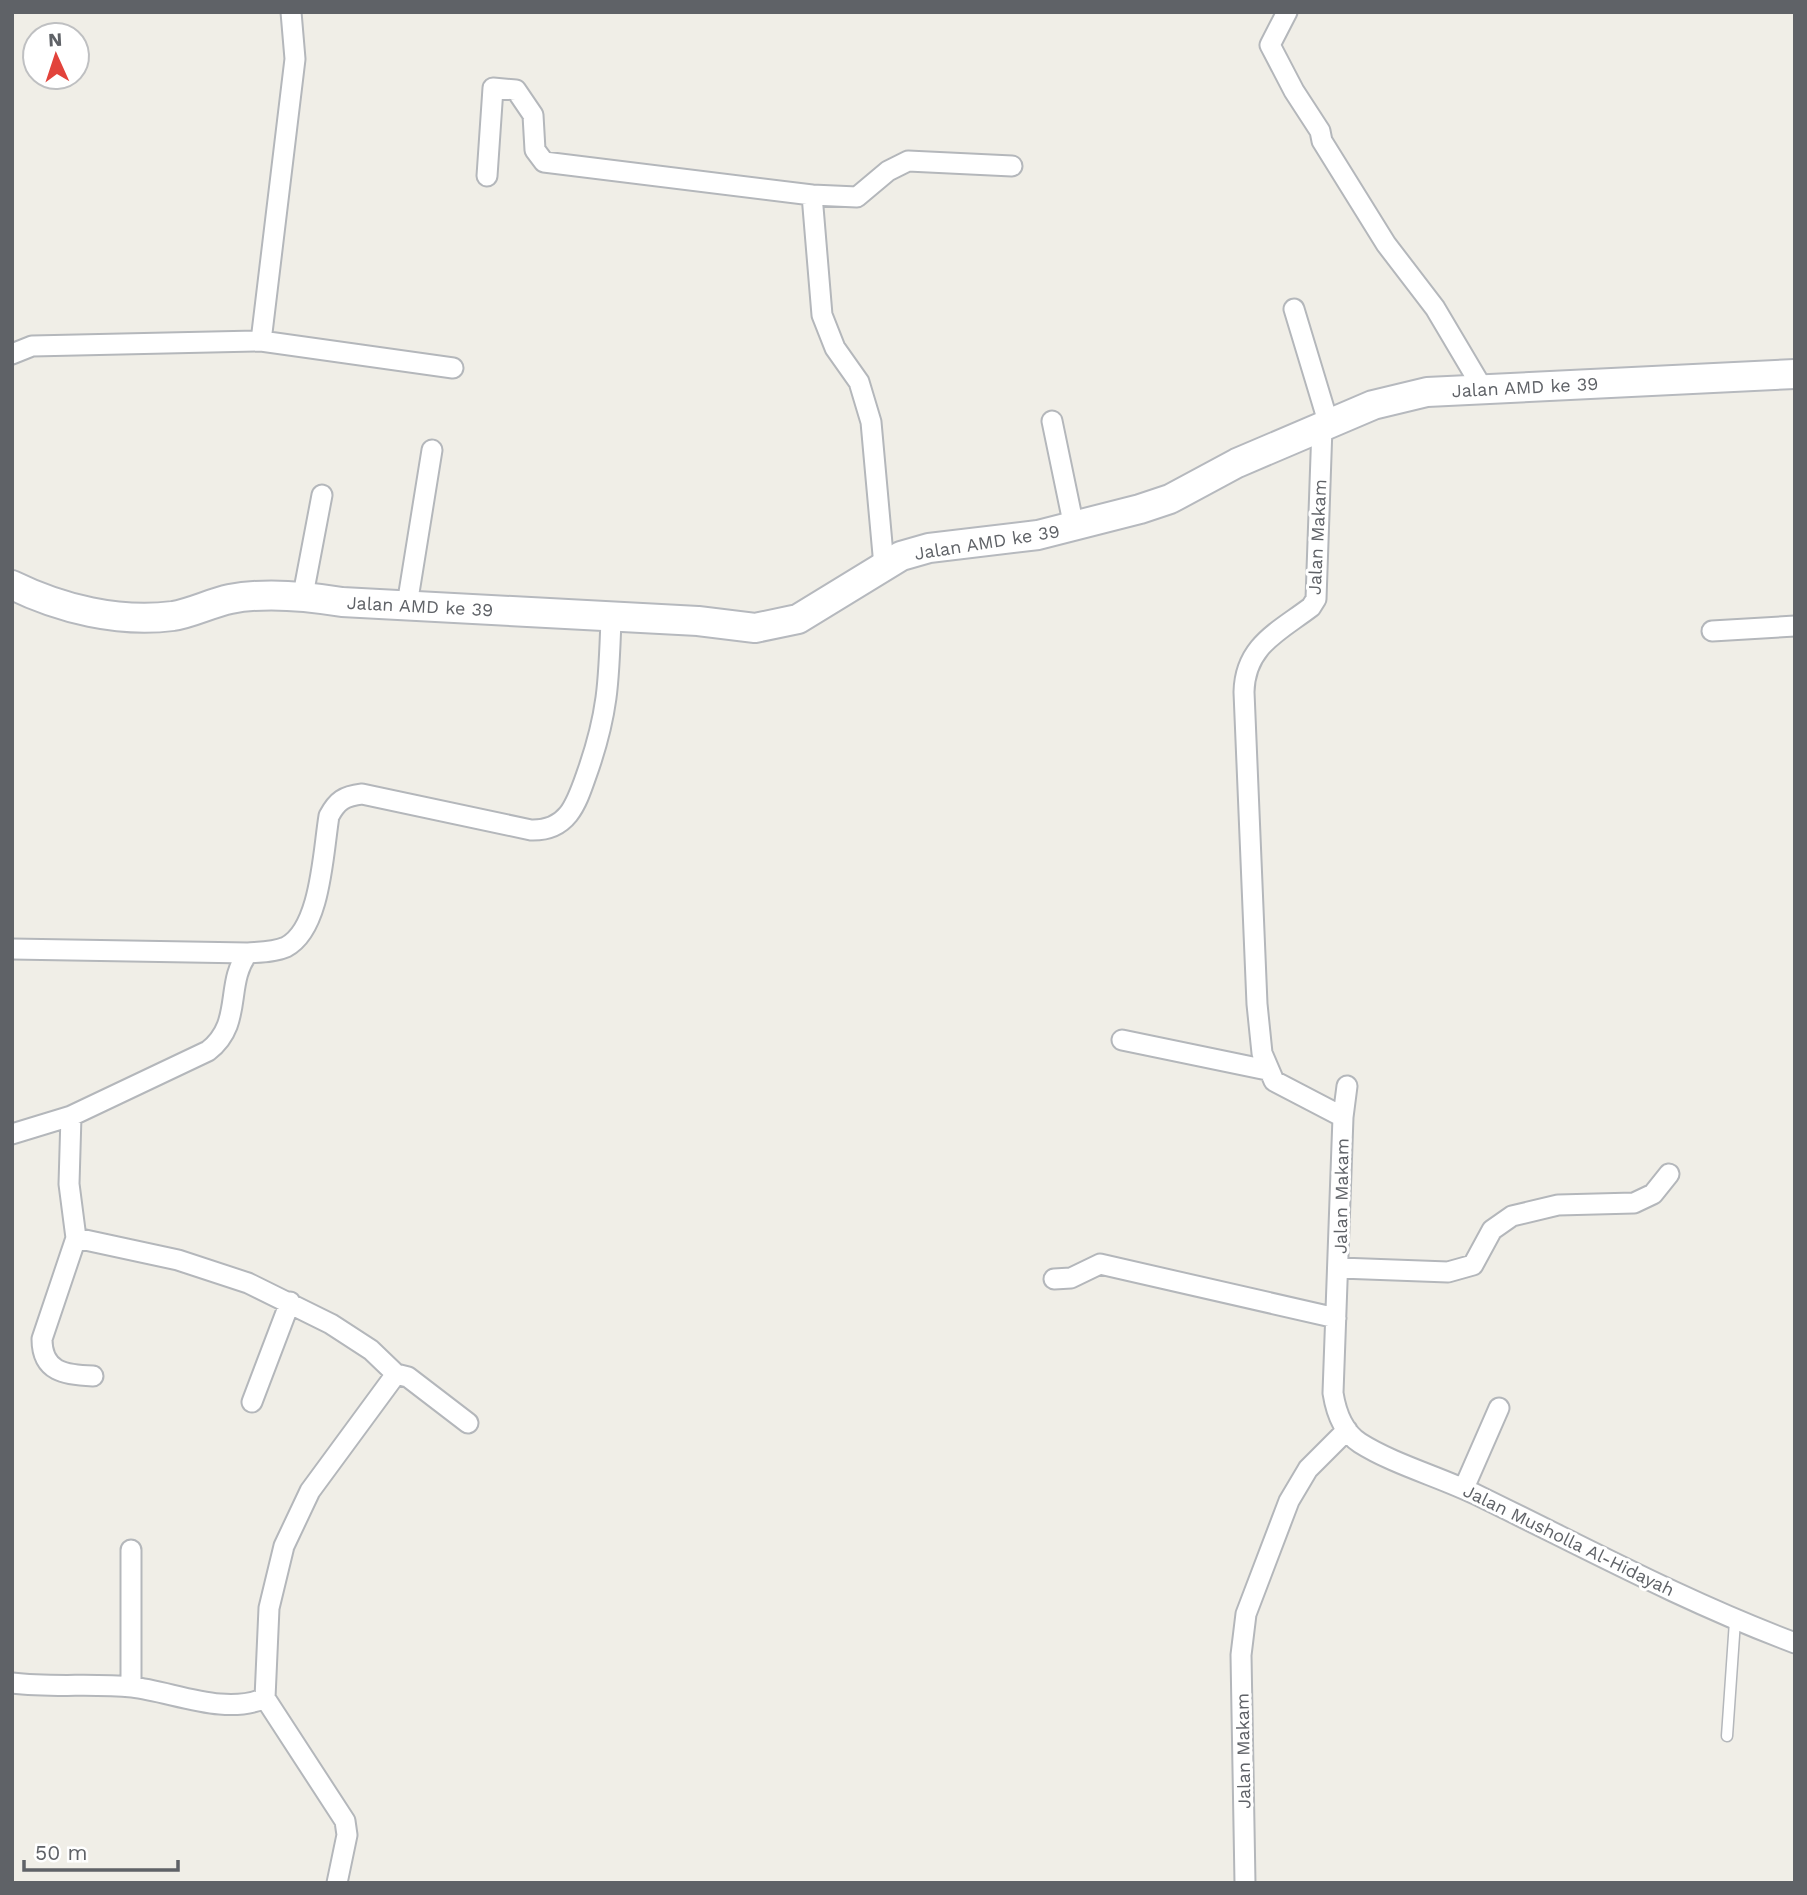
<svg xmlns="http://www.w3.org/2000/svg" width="1807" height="1895" font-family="'Work Sans',sans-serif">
  <rect width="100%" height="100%" fill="#f0eee7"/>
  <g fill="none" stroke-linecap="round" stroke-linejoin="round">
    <defs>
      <path id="lane" d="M 1727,1736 L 1735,1621"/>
      <path id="street" d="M 1287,12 L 1270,45 L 1294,91 L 1320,131 L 1322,141 L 1386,244 L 1435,308 L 1483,389
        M 487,176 L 493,88 L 516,90 L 533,115 L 535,150 L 544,162 L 812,195 L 822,315 L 835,348 L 859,382 L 871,422 L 884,566
        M 812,195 L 857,197 L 888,171 L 908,161 L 1012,166
        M 1294,309 L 1329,425
        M 261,341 L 453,368
        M 12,354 L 32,346 L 261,341 L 295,59 L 291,12
        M 1052,421 L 1074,527
        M 1322,427 L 1316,599 L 1311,607 C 1278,632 1245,646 1244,692 L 1257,1004 L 1262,1053 L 1274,1081 L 1343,1117 L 1333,1393 C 1336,1412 1343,1432 1360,1443 C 1393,1464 1440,1477 1477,1495 C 1582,1546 1685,1602 1795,1643
        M 303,595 L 322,495
        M 407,605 L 432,450
        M 1712,631 L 1795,626
        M 12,949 L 248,953 C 261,952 275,952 286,947 C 321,929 323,852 329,816 C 337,801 344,796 362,794 L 531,830 C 567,831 576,805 586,776 C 608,715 609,681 611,618
        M 1122,1040 L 1267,1070
        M 71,1116 L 69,1184 L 76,1238 L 42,1339 C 42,1372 65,1375 93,1376
        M 1343,1117 L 1347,1086
        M 12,1134 L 71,1116 L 208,1051 C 244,1023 224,984 248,953
        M 76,1238 L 178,1260 L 248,1283 L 331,1324 L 371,1350 L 396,1374 L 408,1377 L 468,1423
        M 1340,1268 L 1448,1272 L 1473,1265 L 1492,1230 L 1512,1216 L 1558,1205 L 1634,1203 L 1653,1194 L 1669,1174
        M 1054,1279 L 1071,1278 L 1100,1264 L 1336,1318
        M 252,1402 L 290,1302
        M 1464,1488 L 1499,1408
        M 12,1683 C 52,1688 92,1683 132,1687 C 174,1692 225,1716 265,1698 L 269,1608 L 284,1546 L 310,1491 L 396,1374
        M 131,1687 L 131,1550
        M 265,1698 L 345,1821 L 347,1835 L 337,1883
        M 1245,1883 L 1241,1655 L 1246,1614 L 1289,1501 L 1308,1469 L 1347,1430"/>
      <path id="secondary" d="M 12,585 C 61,609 119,623 173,616 C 192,613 211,603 230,599 C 266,592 306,596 342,602 L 698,621 L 755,628 L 798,619 L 901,556 L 929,548 L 1038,535 L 1140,509 L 1170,499 L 1237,463 L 1373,405 L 1427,392 L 1795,374"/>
    </defs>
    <use href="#lane" stroke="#b4b7bb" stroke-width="13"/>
    <use href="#street" stroke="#b4b7bb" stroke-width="23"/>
    <use href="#secondary" stroke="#b6b9be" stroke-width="32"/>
    <use href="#lane" stroke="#fff" stroke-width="10"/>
    <use href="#street" stroke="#fff" stroke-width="19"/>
    <use href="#secondary" stroke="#fff" stroke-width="28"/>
  </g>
  <g text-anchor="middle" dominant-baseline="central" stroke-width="6" stroke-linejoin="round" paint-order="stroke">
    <g font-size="18" fill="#5f6267" stroke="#fff">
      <text transform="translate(1525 387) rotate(-3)">Jalan AMD ke 39</text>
      <text transform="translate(1317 537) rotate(-87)">Jalan Makam</text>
      <text transform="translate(987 542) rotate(-9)">Jalan AMD ke 39</text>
      <text transform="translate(420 606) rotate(3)">Jalan AMD ke 39</text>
      <text transform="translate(1341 1196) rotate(-89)">Jalan Makam</text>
      <text transform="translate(1569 1540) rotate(26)">Jalan Musholla Al-Hidayah</text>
      <text transform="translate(1243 1751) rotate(-91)">Jalan Makam</text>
    </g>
  </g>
  <rect width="1807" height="1895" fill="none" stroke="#5f6267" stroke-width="28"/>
  <g transform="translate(56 56) rotate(357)"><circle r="33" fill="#ffffff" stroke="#bfc0c2" stroke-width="2"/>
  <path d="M0-5L12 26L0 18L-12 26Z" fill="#e2433b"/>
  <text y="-10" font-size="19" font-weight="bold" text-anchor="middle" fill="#5f6267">N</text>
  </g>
  <path d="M24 1860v10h154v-10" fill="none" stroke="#5f6267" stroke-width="3.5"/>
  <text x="35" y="1860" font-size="21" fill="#5f6267" stroke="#ffffff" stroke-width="5" paint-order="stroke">50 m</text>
</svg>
